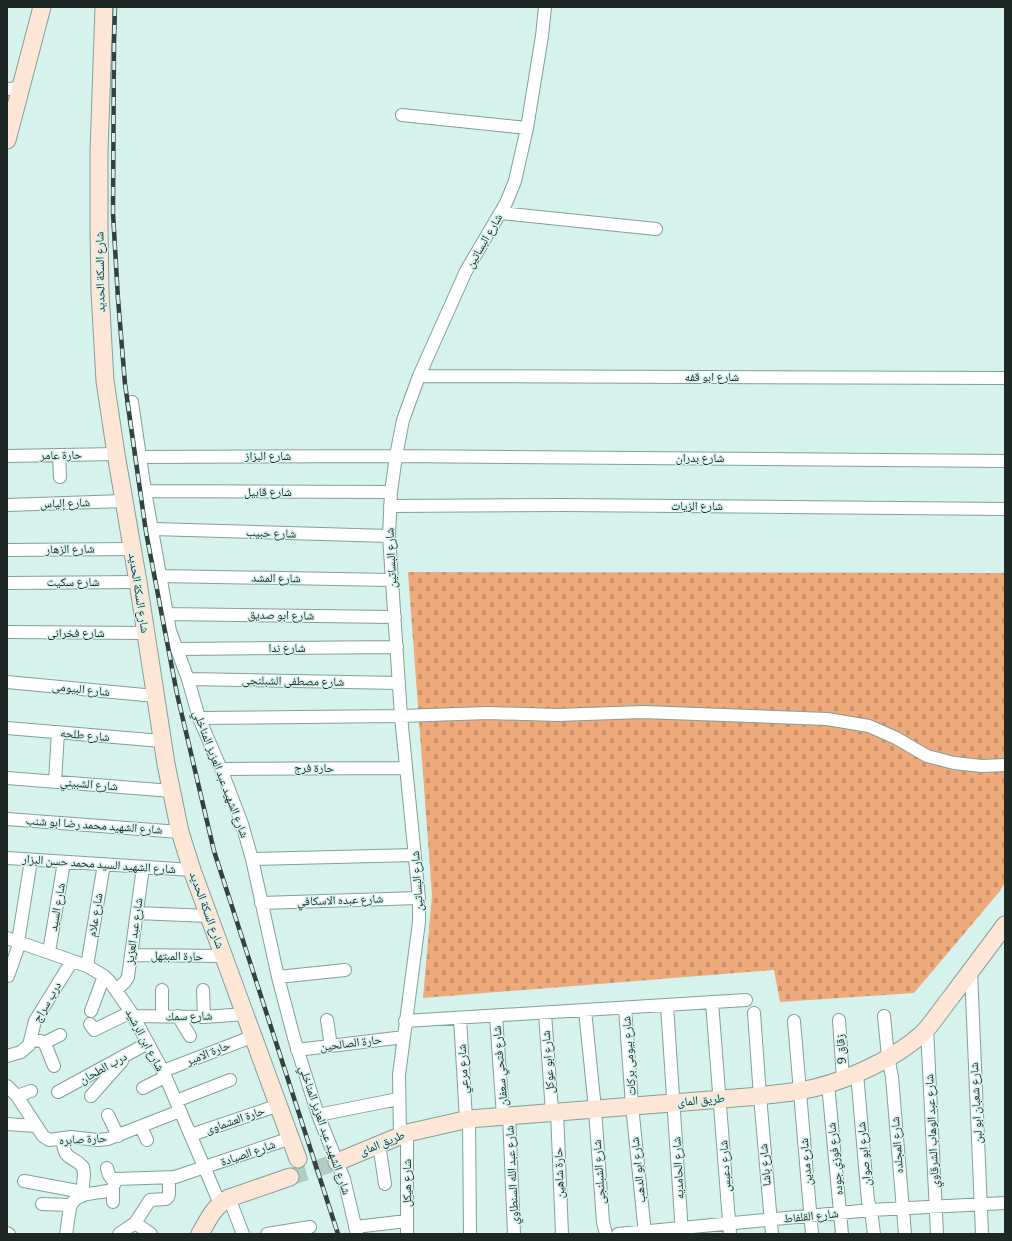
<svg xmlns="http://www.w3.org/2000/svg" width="1012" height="1241" font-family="Bitter,'Noto Naskh Arabic',serif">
  <defs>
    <pattern id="cemetery-stones" width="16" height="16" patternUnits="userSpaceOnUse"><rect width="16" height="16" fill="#efaa7c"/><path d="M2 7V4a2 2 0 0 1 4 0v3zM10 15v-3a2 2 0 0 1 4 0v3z" fill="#cc926b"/></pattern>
  </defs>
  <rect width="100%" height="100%" fill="#d5f3ec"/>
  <path fill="url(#cemetery-stones)" d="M 408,572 L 1005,573 L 1005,882 L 1000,891 L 914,993 L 780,1002 L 774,970 L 423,998 L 432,895 Z"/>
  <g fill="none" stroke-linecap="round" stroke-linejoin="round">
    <path stroke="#b0cbc4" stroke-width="17" stroke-dasharray="17 8" stroke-linecap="butt" d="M 290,1177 L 337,1162"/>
    <defs>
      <path id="street" d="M 7,89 L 21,88
        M 402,115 L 527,128
        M 501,213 L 656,229
        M 419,376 L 1005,378
        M 132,402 L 145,491 L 170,631 L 188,679 L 199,718 L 221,769 L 242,824 L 252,859 L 278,977 L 294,1038 L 318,1115 L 344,1179 L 357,1234
        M 59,455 L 60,477
        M 7,456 L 116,454
        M 140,457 L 396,456 L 1005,461
        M 145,491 L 391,492
        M 7,505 L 124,501
        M 390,506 L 565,505 L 1005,509
        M 153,529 L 389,536
        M 7,550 L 132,549
        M 160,576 L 392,580
        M 7,583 L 138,582
        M 167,614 L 395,617
        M 7,632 L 146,633
        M 177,649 L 397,647
        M 188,679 L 399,683
        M 7,682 L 155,696
        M 199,718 L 401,716 L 488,713 L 558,715 L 643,712 L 827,719 L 869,726 L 896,738 L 927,756 L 954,763 L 982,766 L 1005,765
        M 7,728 L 162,741
        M 221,769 L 406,768
        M 7,778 L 172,791
        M 55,782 L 58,732
        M 7,819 L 180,832
        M 7,858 L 192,870
        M 252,859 L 415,855
        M 261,903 L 419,898
        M 137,913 L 208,916
        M 7,938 L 87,966 L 104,976 L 110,982 L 131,1012 L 163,1071 L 220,1204
        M 18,942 L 31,860
        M 49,952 L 64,862
        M 131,955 L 224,956
        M 87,966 L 104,864
        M 971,971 L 982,1234
        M 8,976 L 20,942
        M 278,977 L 345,970
        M 116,990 L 125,982 L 128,977 L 143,867
        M 203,990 L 204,1017
        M 712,1002 L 730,1234
        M 667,1005 L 682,1234
        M 625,1008 L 632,1105 L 645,1234
        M 585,1010 L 595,1109 L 603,1222 L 606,1234
        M 91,1011 L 104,976
        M 545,1013 L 552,1112
        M 754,1013 L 760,1096 L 772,1234
        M 133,1016 L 204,1017 L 245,1014
        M 162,1016 L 162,990
        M 178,1016 L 190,1036
        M 496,1016 L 503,1116
        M 884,1016 L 888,1057 L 892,1077 L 905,1234
        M 460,1018 L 466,1119
        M 327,1020 L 331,1046
        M 839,1020 L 843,1079
        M 405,1021 L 746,1000
        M 794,1021 L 812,1234
        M 90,1024 L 94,1030 L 131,1012
        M 927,1028 L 937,1234
        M 31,1040 L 41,1041 L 45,1044 L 54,1066
        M 44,1043 L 60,1035
        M 297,1050 L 404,1037
        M 7,1056 L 21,1052 L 29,1045 L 35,1021 L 72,961
        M 163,1071 L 254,1036
        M 857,1073 L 868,1201 L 871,1210 L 874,1234
        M 828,1084 L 842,1234
        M 7,1086 L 17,1096 L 43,1136 L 49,1140 L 71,1137 L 98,1140 L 108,1139 L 180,1111
        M 143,1088 L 165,1077
        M 58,1092 L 148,1043
        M 17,1096 L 31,1091
        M 91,1096 L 122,1061
        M 176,1101 L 230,1080
        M 557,1111 L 562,1234
        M 108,1115 L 118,1136
        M 318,1115 L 398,1099
        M 509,1115 L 514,1234
        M 469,1119 L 470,1234
        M 7,1124 L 36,1126
        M 141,1127 L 147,1140
        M 191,1135 L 279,1105
        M 400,1136 L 399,1075 L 419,922 L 419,898 L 401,716 L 389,536 L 391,492 L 396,456 L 403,420 L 419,376 L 466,271 L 506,203 L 515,181 L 527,128 L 542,36 L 545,7
        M 62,1138 C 65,1163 70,1153 83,1167 L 84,1174 L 82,1196
        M 379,1144 L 385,1184
        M 107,1168 L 109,1175 L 114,1182
        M 24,1181 L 83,1192
        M 229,1198 L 243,1234
        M 113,1202 L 113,1189
        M 42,1204 L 71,1205
        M 135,1223 L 151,1234
        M 355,1227 L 407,1221
        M 7,1233 L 9,1234
        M 66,1234 C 68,1225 68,1214 71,1205 C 77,1191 100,1194 112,1190 L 116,1179 L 175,1177 L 291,1138
        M 119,1234 L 135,1223 L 150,1200 L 166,1199 L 168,1197 L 169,1194 L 169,1178
        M 267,1234 L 310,1227
        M 407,1234 L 407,1133
        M 618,1234 L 871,1210 L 1005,1203"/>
      <path id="secondary" d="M 104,7 L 99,152 L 99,228 L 100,292 L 105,381 L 116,454 L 138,582 L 166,764 L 180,832 L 192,870 L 298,1159
        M 7,140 L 42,7
        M 337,1162 L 407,1133 L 469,1119 L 760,1096 C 773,1094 786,1093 799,1091 C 838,1085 892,1061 922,1034 C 933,1023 942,1008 952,996 C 970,972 987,949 1005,925
        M 200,1234 C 208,1220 214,1206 229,1198 L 290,1177"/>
    </defs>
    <use href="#street" stroke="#839f99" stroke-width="14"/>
    <use href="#secondary" stroke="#839f99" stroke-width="19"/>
    <use href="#street" stroke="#fff" stroke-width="12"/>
    <use href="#secondary" stroke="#fee6d6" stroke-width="17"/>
    <defs>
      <path id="rail" d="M 115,7 L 114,43 L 113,213 L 118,299 L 125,384 L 146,532 L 177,694 L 214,851 L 338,1234"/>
    </defs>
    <use href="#rail" stroke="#34413e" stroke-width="4.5"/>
    <use href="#rail" stroke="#d5f3ec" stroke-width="3" stroke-dasharray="9" stroke-linecap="butt"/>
  </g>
  <g text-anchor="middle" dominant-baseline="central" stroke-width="3" stroke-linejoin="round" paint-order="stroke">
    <g font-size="12" fill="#1e2926" stroke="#d5f3ec">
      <text transform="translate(484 241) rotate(-60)">شارع البساتين</text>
      <text transform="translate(100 272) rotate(-91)">شارع السكة الحديد</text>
      <text x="712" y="377">شارع ابو قفه</text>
      <text transform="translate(61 455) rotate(-1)">حارة عامر</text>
      <text x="268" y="456">شارع البزاز</text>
      <text x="700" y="458">شارع بدران</text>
      <text x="268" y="492">شارع قابيل</text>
      <text transform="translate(65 503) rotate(-2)">شارع إلياس</text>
      <text x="697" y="506">شارع الزيات</text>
      <text transform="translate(271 533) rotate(2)">شارع حبيب</text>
      <text transform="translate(70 549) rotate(-1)">شارع الزهار</text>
      <text transform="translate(391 558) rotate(-93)">شارع البساتين</text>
      <text transform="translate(276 578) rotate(1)">شارع المشد</text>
      <text x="73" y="582">شارع سكيت</text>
      <text transform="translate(139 593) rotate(81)">شارع السكة الحديد</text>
      <text transform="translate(281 615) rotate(1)">شارع ابو صديق</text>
      <text x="76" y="633">شارع فخرانى</text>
      <text x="287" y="648">شارع ندا</text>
      <text transform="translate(293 681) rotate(1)">شارع مصطفى الشبلنجى</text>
      <text transform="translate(81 689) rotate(6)">شارع البيومى</text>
      <text transform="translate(85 735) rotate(5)">شارع طلحه</text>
      <text x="314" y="768">حارة فرج</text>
      <text transform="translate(221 774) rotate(69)">شارع الشهيد عبد العزيز المناخلي</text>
      <text transform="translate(89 784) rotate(5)">شارع الشبيني</text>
      <text transform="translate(94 825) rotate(4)">شارع الشهيد محمد رضا ابو شنب</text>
      <text transform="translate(99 864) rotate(4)">شارع الشهيد السيد محمد حسن البزار</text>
      <text transform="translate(417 881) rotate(-94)">شارع البساتين</text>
      <text transform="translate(340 900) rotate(-2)">شارع عبده الاسكافي</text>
      <text transform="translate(57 907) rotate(-80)">شارع السيد</text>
      <text transform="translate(207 910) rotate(70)">شارع السكة الحديد</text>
      <text transform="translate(95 915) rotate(-81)">شارع علام</text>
      <text transform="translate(134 931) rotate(-82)">شارع عبد العزيز</text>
      <text transform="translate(177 956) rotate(1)">حارة المبتهل</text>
      <text transform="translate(47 1002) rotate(-60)">درب سراج</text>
      <text transform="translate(189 1016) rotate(-1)">شارع سمك</text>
      <text transform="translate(145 1040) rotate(62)">شارع ابن الرشيد</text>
      <text transform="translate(351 1043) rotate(-7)">حارة الصالحين</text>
      <text transform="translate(841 1049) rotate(-94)">زقاق 9</text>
      <text transform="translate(208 1053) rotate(-22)">حارة الامير</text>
      <text transform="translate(629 1056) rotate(-94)">شارع بيومى بركات</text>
      <text transform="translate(548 1062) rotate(-94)">شارع ابو عوكل</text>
      <text transform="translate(500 1066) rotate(-95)">شارع فتحي سعفان</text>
      <text transform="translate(103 1068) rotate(-29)">درب الطحان</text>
      <text transform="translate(463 1069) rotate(-93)">شارع مرعي</text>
      <text transform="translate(701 1100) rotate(-5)">طريق الماى</text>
      <text transform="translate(976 1103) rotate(-93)">شارع شعبان ابو لبن</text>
      <text transform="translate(235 1120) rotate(-19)">حارة العشماوى</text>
      <text transform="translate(325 1130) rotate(71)">شارع الشهيد عبد العزيز المناخلي</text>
      <text transform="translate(932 1131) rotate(-93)">شارع عبد الوهاب الشرقاوي</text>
      <text transform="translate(83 1139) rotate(-3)">حارة صابره</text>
      <text transform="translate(382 1143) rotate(-22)">طريق الماى</text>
      <text transform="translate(897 1145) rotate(-94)">شارع المجلده</text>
      <text transform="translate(248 1153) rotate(-19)">شارع الصيادة</text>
      <text transform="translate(864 1154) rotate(-95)">شارع ابو صوان</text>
      <text transform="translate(835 1159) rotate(-96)">شارع فوزي جوده</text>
      <text transform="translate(806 1162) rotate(-95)">شارع مدين</text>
      <text transform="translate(765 1165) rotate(-95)">شارع باشا</text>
      <text transform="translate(725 1166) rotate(-94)">شارع دعبس</text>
      <text transform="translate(678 1168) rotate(-93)">شارع الحامديه</text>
      <text transform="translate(638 1170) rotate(-96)">شارع ابو الدهب</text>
      <text transform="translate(599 1172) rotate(-94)">شارع الشبلنجى</text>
      <text transform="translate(559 1173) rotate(-92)">حارة شاهين</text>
      <text transform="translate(512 1175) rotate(-93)">شارع عبد الله السنطاوي</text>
      <text transform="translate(407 1183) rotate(-90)">شارع هيكل</text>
      <text transform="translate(811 1216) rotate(-6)">شارع القلفاط</text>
    </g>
  </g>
  <rect width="1012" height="1241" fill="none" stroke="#1e2926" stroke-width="16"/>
</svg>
